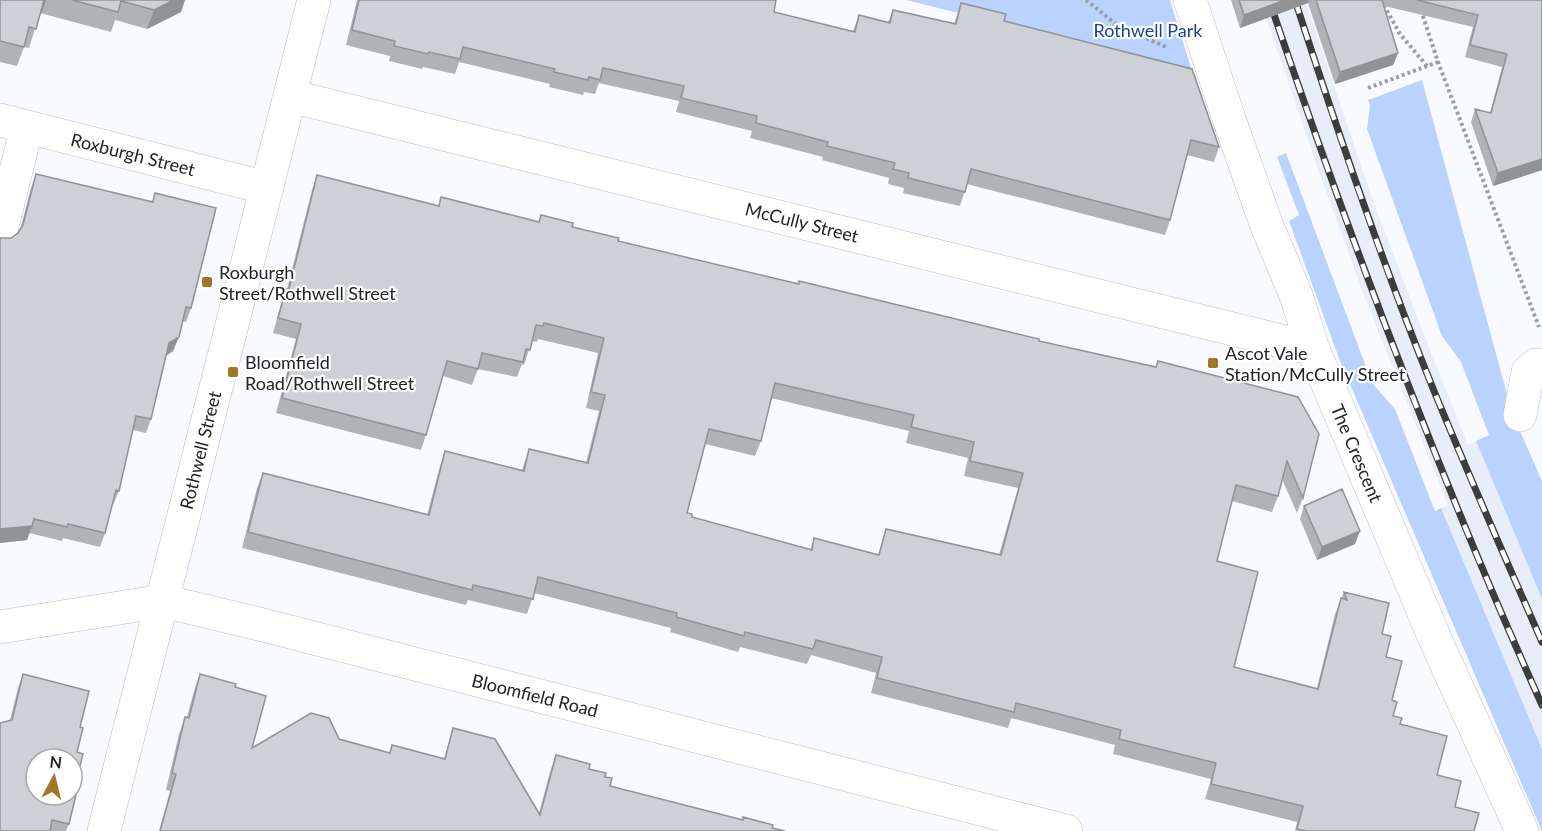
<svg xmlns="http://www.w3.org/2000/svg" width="1542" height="831" font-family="Lato,sans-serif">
  <rect width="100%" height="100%" fill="#f8faff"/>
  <path fill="#e7eef9" d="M 1260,0 L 1305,0 L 1371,195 L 1431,353 L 1468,445 L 1476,441 L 1542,599 L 1542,749 L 1441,508 L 1448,506 L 1362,290 L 1320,175 Z"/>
  <path fill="#bad3fe" d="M 906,0 L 1170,0 L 1192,71 Z
    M 1422,80 L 1512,413 L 1542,481 L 1542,599 L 1476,441 L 1489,435 L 1461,362 L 1442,336 L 1367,129 L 1370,105 L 1368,100 Z
    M 1286,153 L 1372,383 L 1395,409 L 1435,511 L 1441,508 L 1542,749 L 1542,831 L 1340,361 L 1289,221 L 1299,215 L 1277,157 Z"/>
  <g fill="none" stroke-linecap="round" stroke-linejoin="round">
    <defs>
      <path id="minor" d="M 1190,0 L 1229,119 L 1267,226 L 1297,298 L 1313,349 L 1436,641 L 1522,831
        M 290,96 L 1313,349
        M 0,120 L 267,188
        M 0,234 L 27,127
        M 1520,415 L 1528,372 L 1536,365 L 1542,365
        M 0,627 L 163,601 L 263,625 L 1066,831
        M 104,831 L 314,0"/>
    </defs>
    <use href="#minor" stroke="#b9bbbf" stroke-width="34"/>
    <path stroke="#9b9da0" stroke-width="4" stroke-dasharray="3 3" stroke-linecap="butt" d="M 1086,0 L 1117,25 L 1166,47
      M 1381,0 L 1400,34 L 1427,66
      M 1421,10 L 1438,62 L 1539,327
      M 1368,88 L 1438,62"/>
    <use href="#minor" stroke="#fff" stroke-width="33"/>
    <defs>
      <path id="rail" d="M 1269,0 C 1350,239 1438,475 1542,705
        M 1295,0 C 1337,130 1381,260 1432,386 C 1467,472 1505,557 1542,642"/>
    </defs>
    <use href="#rail" stroke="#3c3d3f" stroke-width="7"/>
    <use href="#rail" stroke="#fff" stroke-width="4.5" stroke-dasharray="14" stroke-linecap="butt"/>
  </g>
  <path fill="#b0b3b6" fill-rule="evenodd" d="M 0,0 L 185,0 L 181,12 L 147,29 L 115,20 L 111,32 L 40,13 L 29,48 L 24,47 L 17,66 L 0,62 Z
    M 357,0 L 776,0 L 774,12 L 853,31 L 859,15 L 888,22 L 893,10 L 954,24 L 961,3 L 1004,21 L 1219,147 L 1214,162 L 1187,155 L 1170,220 L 1165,235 L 967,184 L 960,206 L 903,193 L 904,188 L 888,184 L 889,178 L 822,160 L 823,157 L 750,138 L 752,131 L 676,112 L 679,101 L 599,83 L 595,94 L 584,92 L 583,95 L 549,87 L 550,84 L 459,62 L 455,74 L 423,67 L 422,69 L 389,61 L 390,56 L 346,45 Z
    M 1231,0 L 1542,0 L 1542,170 L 1493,186 L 1471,122 L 1475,109 L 1490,113 L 1502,67 L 1465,57 L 1473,27 L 1384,6 L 1398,53 L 1393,65 L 1335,84 L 1308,3 L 1240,28 Z
    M 36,174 L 152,202 L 155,193 L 191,308 L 186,322 L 182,321 L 173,351 L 166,356 L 151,419 L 146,433 L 133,430 L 119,491 L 113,505 L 112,504 L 105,533 L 100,547 L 63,538 L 62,541 L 29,533 L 27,540 L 0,543 L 0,238 L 11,238 L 18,233 L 20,230 L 31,188 Z
    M 317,175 L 438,206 L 441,197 L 539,222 L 541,215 L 572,227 L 618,241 L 1039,341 L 1156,367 L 1158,361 L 1298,397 L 1303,498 L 1297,513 L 1282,479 L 1278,496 L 1272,512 L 1232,501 L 1217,561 L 1234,667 L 1317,688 L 1335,614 L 1344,592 L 1382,634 L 1393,716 L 1437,775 L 1455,807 L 1474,831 L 1295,831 L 1297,822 L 1205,799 L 1211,779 L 1113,754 L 1115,745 L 1011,718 L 1008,728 L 871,693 L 876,673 L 811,655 L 807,664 L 740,647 L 738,652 L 670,632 L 671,628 L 534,593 L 527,614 L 468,600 L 466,605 L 242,548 L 257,488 L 263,473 L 427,515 L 440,466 L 445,451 L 522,470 L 529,449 L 586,463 L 599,411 L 586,408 L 598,353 L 538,339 L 537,342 L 532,341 L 524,365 L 522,364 L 517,377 L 478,369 L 472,385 L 443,376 L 426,435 L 421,450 L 276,413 L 296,339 L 273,333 L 281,304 L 287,289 L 312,190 ZM 771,398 L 909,431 L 906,443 L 968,458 L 964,476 L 1018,488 L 999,555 L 886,529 L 878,555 L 814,538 L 810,550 L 692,517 L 687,513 L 705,444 L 755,456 L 761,441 Z
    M 1304,506 L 1355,544 L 1317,560 L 1300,519 Z
    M 23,674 L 80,727 L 77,752 L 73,794 L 69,824 L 66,831 L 0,831 L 10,720 L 18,688 Z
    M 200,674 L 235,687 L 252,748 L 339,739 L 389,753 L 392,745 L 444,759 L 453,728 L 539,813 L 550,772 L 556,755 L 589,769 L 605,777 L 610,786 L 785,831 L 159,831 L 170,791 L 166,790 L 179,734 L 185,717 L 187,717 L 194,691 Z"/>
  <path fill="#909294" d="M 44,0 L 46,0 L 42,13 L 39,14 Z
    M 174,0 L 185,0 L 181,12 L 147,29 L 154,10 Z
    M 1285,0 L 1309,0 L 1308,3 L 1240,28 L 1244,15 Z
    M 1398,53 L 1393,65 L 1335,84 L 1340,72 Z
    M 1542,159 L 1542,170 L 1493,186 L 1498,173 Z
    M 179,337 L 173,351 L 164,357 L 169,343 Z
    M 32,526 L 27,540 L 0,543 L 0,529 Z
    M 1360,531 L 1355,544 L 1317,560 L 1322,547 Z"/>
  <path fill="#cdd0d4" stroke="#909294" stroke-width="1.5" fill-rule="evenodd" d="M 0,0 L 44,0 L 36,29 L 29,27 L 24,47 L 0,41 Z
    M 72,0 L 174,0 L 154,10 L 121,1 L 118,12 Z
    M 359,0 L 776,0 L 774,12 L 855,32 L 859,15 L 890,23 L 893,10 L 956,24 L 961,3 L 1006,14 L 1004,21 L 1192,69 L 1219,147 L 1191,140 L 1170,220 L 971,169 L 965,192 L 908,178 L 909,173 L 893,169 L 895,163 L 827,146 L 828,142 L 756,123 L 757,116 L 681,98 L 684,86 L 603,68 L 600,80 L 589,77 L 588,80 L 554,72 L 555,69 L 463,47 L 460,59 L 429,52 L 428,54 L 394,46 L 395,41 L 352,30 Z
    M 1239,0 L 1285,0 L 1244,15 Z
    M 1316,0 L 1382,0 L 1398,53 L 1340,72 Z
    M 1417,0 L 1542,0 L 1542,159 L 1498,173 L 1475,109 L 1491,113 L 1507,54 L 1470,45 L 1478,15 Z
    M 36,174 L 153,202 L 155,193 L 216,208 L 191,308 L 186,307 L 179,337 L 169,343 L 151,419 L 136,416 L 119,491 L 116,490 L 105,533 L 68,524 L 67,527 L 34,519 L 32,526 L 0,529 L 0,238 L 11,238 L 18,233 L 23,225 Z
    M 317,175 L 439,206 L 441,197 L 539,222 L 541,215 L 573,223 L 572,227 L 619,238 L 618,241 L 799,284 L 799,281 L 993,328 L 1039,339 L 1039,341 L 1156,367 L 1158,361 L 1298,397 L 1319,434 L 1303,498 L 1287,461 L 1278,496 L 1236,485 L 1217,561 L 1258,572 L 1234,667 L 1318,689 L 1341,598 L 1347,600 L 1344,592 L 1389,603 L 1382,634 L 1391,636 L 1386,657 L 1402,661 L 1392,700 L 1397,702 L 1393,716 L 1402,718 L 1400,724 L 1447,736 L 1437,775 L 1461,781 L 1455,807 L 1479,813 L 1474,831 L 1306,831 L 1297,829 L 1303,806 L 1211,784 L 1216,763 L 1119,739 L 1121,730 L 1016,703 L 1014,712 L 877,678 L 882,657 L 816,640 L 813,649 L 745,632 L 744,636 L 676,617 L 677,613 L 538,577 L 533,599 L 473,585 L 472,590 L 248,532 L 263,473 L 429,515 L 445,451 L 524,471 L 529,449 L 588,463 L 605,395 L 591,392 L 604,338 L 544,323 L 543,326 L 536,325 L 530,350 L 526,349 L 523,362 L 482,353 L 478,369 L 447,361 L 426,435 L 282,398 L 301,324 L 278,318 L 286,289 L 289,289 ZM 775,383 L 914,415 L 911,427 L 974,442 L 970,461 L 1023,473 L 1001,555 L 886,529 L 879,555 L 814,538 L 812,550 L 692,517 L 692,514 L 687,513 L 709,429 L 761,441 Z
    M 1342,489 L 1360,531 L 1322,547 L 1304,506 Z
    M 23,674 L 89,691 L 80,727 L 83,728 L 77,752 L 83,754 L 73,794 L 76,795 L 69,824 L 52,820 L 50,831 L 0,831 L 0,723 L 12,720 ZM 36,759 L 72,759 L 72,795 L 36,795 Z
    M 200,674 L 236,684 L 235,687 L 266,696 L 252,748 L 311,713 L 329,718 L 339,739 L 390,753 L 392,745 L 445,759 L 453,728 L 495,739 L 540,815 L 556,755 L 590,764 L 589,769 L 606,773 L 605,777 L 612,778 L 610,786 L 743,820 L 743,817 L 773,825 L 772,828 L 785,831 L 160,831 L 176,774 L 172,773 L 185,717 L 189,718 Z"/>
  <g fill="#9f7725" stroke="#fff" stroke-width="2">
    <rect x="201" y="276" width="12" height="12" rx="3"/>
    <rect x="1207" y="357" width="12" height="12" rx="3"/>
    <rect x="227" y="366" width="12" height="12" rx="3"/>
  </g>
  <g text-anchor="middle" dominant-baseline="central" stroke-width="4.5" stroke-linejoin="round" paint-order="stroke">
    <g font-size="18" fill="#1b438b" stroke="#fff">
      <text x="1148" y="30">Rothwell Park</text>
    </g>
    <g font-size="18" fill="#222324" stroke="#fff">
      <text transform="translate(133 154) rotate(14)">Roxburgh Street</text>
      <text transform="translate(802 222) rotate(14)">McCully Street</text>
      <text transform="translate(200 450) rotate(-76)">Rothwell Street</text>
      <text transform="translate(1357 453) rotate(67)">The Crescent</text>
      <text transform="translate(535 695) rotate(14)">Bloomfield Road</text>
    </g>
    <g font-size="18" fill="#222324" stroke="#fff" text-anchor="start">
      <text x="219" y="272">Roxburgh<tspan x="219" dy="21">Street/Rothwell Street</tspan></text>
      <text x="1225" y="353">Ascot Vale<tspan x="1225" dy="21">Station/McCully Street</tspan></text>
      <text x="245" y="362">Bloomfield<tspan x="245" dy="21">Road/Rothwell Street</tspan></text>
    </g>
  </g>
  <g transform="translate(54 777) rotate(7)"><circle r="28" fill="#ffffff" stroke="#a7a7a7" stroke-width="1.5"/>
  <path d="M0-4.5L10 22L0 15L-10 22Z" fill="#9f7725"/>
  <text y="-9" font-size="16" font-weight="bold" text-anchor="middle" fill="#222324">N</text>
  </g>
</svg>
